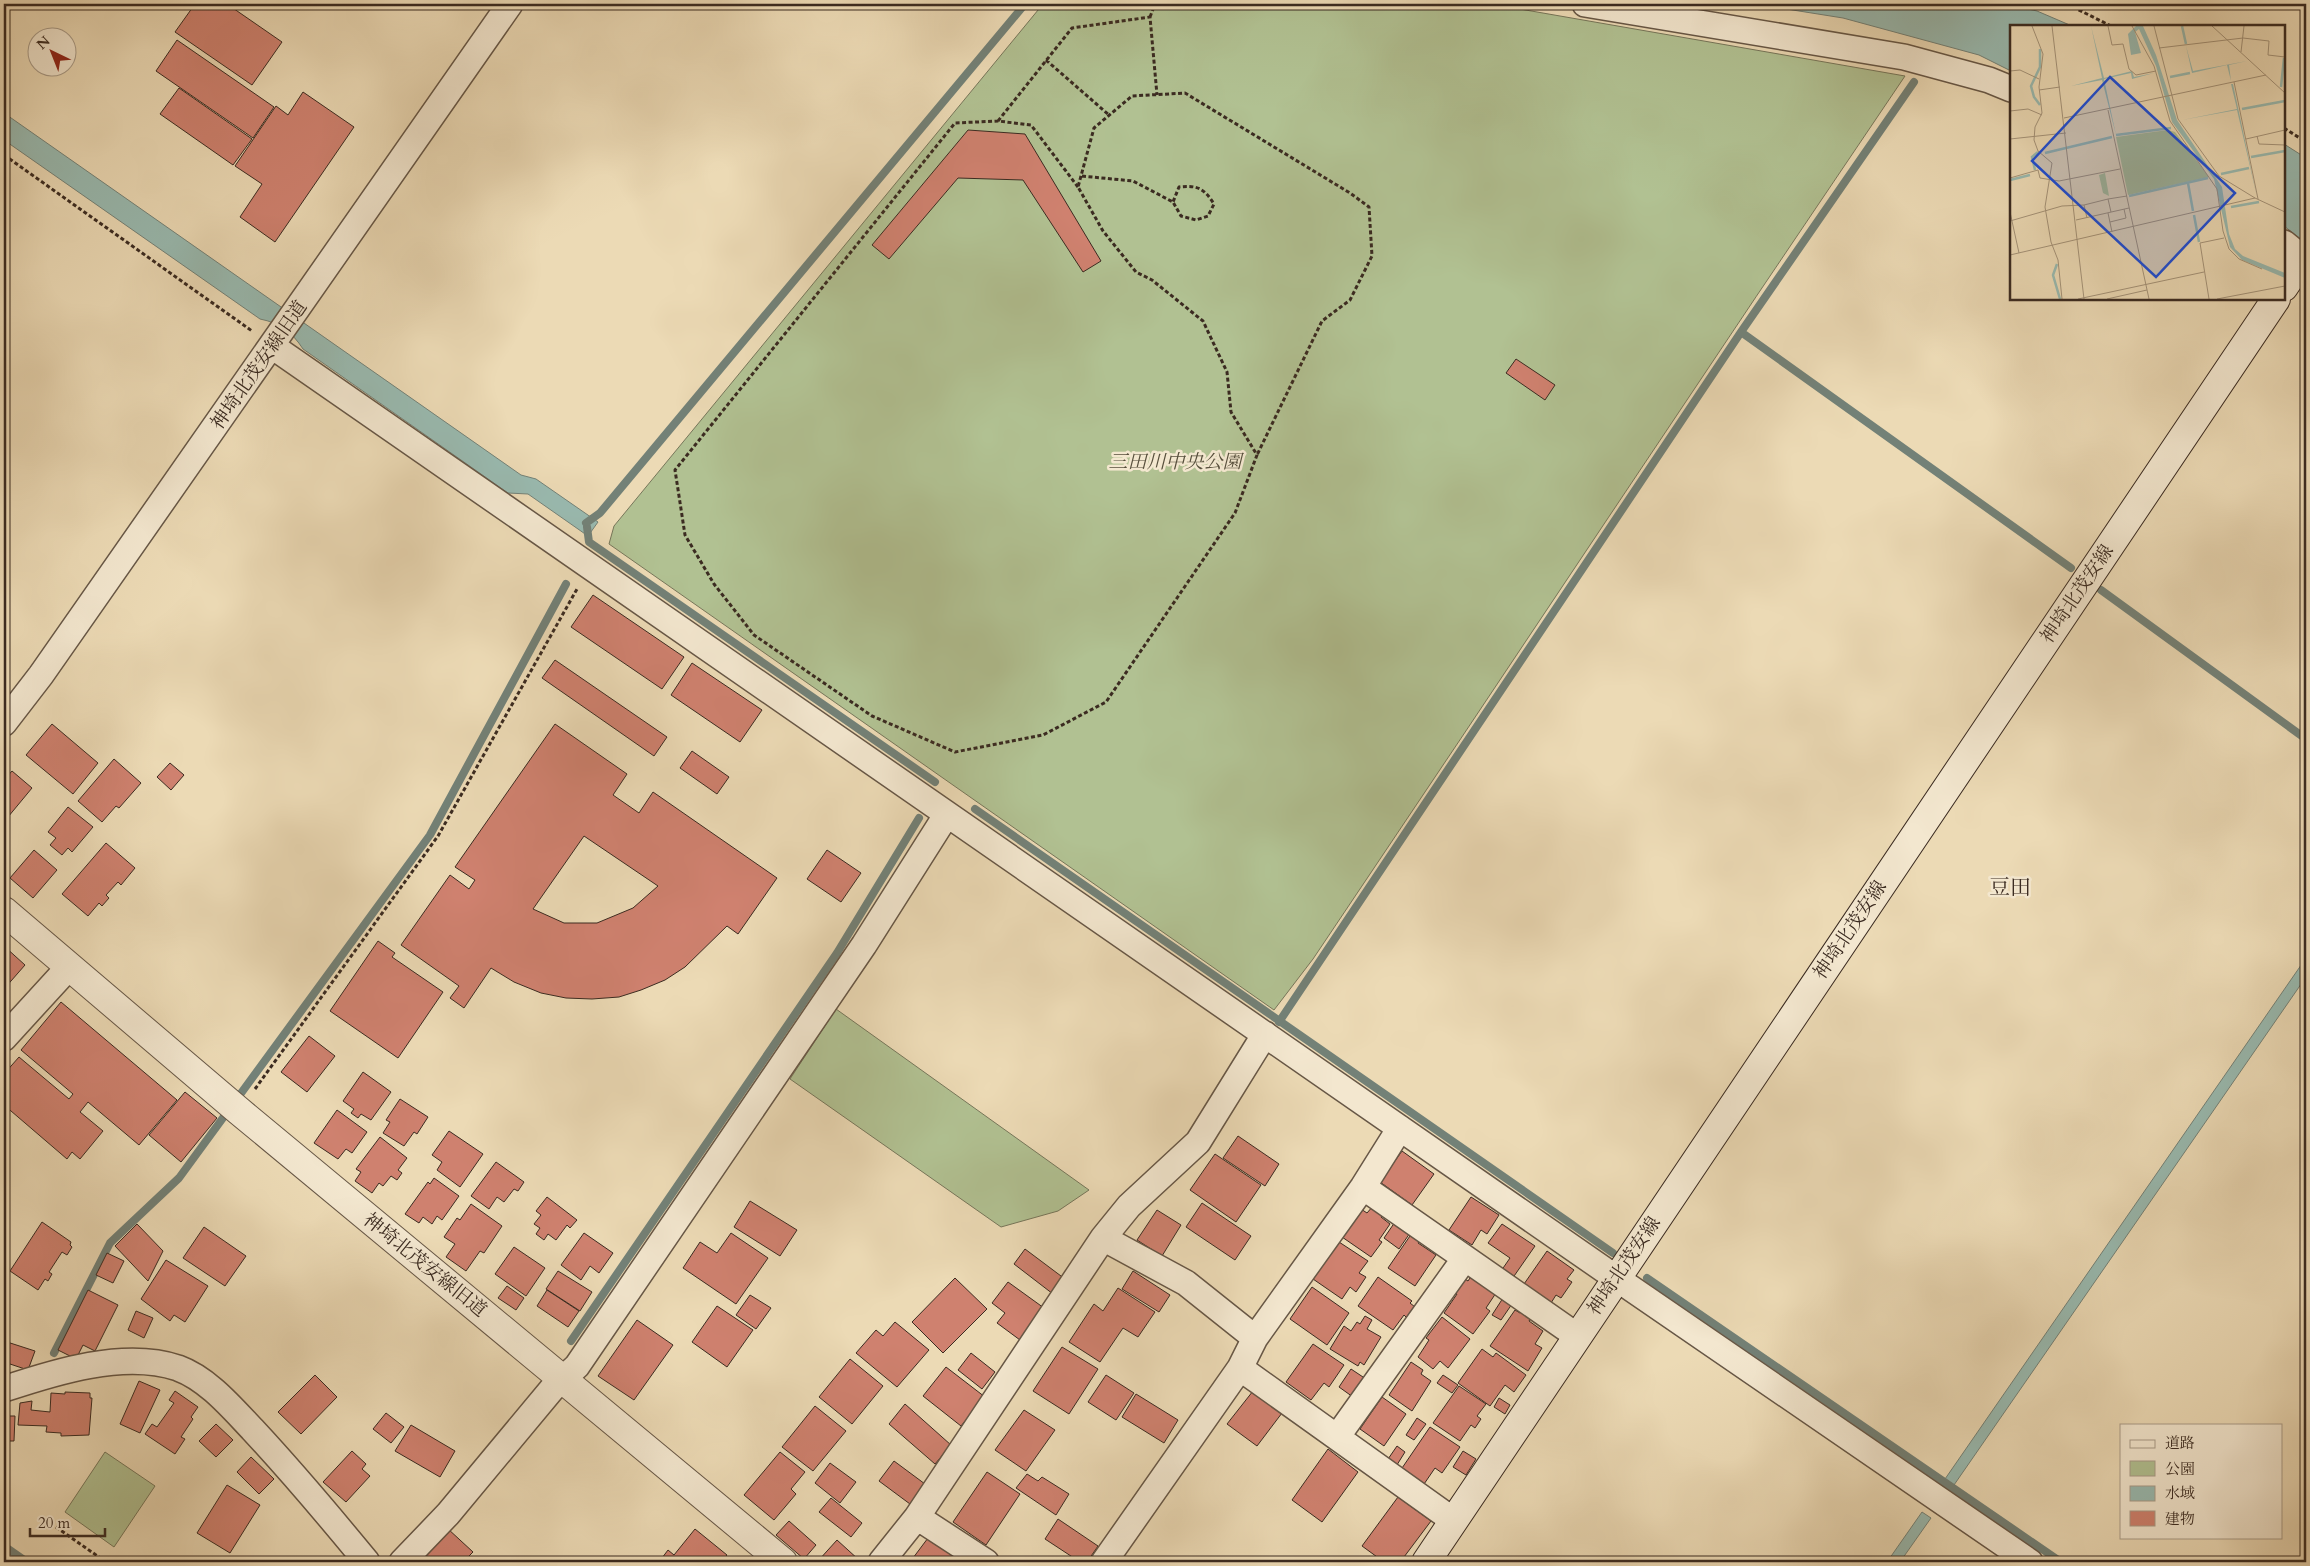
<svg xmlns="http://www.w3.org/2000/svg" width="2310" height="1566" font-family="Cardo,'Noto Serif JP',serif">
  <rect width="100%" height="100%" fill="#ecdab5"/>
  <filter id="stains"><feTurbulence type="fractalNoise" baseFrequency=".004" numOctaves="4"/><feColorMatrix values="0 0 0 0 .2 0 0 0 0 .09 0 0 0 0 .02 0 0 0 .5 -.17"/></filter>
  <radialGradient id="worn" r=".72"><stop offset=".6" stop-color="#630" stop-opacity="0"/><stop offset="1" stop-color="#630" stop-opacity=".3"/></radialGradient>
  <path fill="#b1c192" stroke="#76765a" d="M 1043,4 L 1491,4 L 1905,76 C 1706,369 1511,665 1313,959 L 1274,1010 L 609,544 L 614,526 Z
    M 836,1009 L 1089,1190 L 1058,1211 L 1001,1227 L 790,1079 Z
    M 105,1452 L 155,1486 L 114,1547 L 65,1512 Z"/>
  <path fill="#99bab0" stroke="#738177" d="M 1755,4 L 2006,4 L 2037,11 L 2072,26 L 2011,26 L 2011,71 L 1979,55 L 1843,18 Z
    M 4,113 L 521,475 L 536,479 L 598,522 L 588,536 L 528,494 L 508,493 L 303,349 C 292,332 280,323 260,319 L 4,140 Z
    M 2284,144 L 2306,158 L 2306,243 L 2284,226 Z
    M 2306,958 L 2306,977 L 1954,1485 L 1945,1479 Z
    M 1922,1512 L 1931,1518 L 1900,1562 L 1887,1562 Z"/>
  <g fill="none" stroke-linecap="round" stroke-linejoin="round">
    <path stroke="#738177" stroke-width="8" d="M 1741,332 L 2071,568
      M 586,523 L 600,513 L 1025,4
      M 587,527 L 589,542 L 935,782
      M 2101,590 L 2306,739
      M 975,809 L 1613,1253
      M 1279,1022 L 1741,332 L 1914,82
      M 1647,1278 L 2061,1562
      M 571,1341 L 837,953 L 919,818
      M 54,1353 L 110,1243 L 179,1178 L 430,835 L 566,584
      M 4,1546 L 27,1562"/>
  </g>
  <path fill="#cf816f" stroke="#3b2b21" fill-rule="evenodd" d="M 195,4 L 227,4 L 282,42 L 252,85 L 175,32 Z
    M 177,40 L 274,107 L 253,138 L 156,71 Z
    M 179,88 L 252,139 L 233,165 L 160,114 Z
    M 303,92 L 354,127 L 275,242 L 240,217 L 262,184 L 235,166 L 276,106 L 288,115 Z
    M 968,130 L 1025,134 L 1101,261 L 1083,272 L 1023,180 L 958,178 L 889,259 L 872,245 Z
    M 1516,359 L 1555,385 L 1545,400 L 1506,373 Z
    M 593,595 L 684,657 L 662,689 L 571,627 Z
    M 555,660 L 667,737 L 654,756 L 542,678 Z
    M 692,663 L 762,710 L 740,742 L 671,695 Z
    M 52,724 L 98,763 L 73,794 L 26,755 Z
    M 555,724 L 627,774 L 613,795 L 639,813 L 653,792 L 777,878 L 738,934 L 727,926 L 685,967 L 665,980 L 641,990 L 619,997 L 592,999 L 566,998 L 541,993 L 514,982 L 491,968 L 464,1008 L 450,998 L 459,986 L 401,945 L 450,875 L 469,889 L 475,880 L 455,867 ZM 584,836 L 658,886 L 633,908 L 597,923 L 564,923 L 533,909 Z
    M 692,751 L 729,777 L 717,794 L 680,768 Z
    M 114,759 L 141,783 L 119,808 L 116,806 L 102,822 L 78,801 Z
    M 170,763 L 184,775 L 171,790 L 157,777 Z
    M 12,771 L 32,788 L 8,817 L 4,814 L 4,780 Z
    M 68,807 L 93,827 L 72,852 L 68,848 L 62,855 L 50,845 L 56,838 L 48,832 Z
    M 106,843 L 135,868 L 121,885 L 118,882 L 106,895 L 109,898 L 102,906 L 99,903 L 88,916 L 62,894 Z
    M 34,850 L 57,870 L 33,898 L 10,878 Z
    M 827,850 L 861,873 L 841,902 L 807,879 Z
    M 378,941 L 395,953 L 392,957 L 443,992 L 398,1058 L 330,1011 Z
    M 4,946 L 25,965 L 4,989 Z
    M 61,1002 L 177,1100 L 139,1145 L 88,1102 L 80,1112 L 103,1131 L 80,1159 L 72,1152 L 67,1159 L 4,1105 L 4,1074 L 19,1057 L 69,1099 L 73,1094 L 21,1050 Z
    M 309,1036 L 335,1056 L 307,1092 L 281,1072 Z
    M 363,1072 L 391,1092 L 371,1120 L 361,1114 L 358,1118 L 351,1113 L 354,1109 L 343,1101 Z
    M 185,1092 L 217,1118 L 181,1162 L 149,1135 Z
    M 400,1099 L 428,1117 L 417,1134 L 414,1132 L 404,1146 L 383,1133 L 390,1122 L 386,1120 Z
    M 337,1110 L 367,1132 L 352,1153 L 346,1149 L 338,1159 L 314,1143 Z
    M 449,1131 L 483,1154 L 460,1187 L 437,1170 L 442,1162 L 432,1155 Z
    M 1238,1136 L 1279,1164 L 1265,1186 L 1223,1158 Z
    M 380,1137 L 407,1158 L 398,1170 L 402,1173 L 397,1180 L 391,1176 L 383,1186 L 379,1183 L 372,1193 L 355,1181 L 361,1172 L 356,1169 Z
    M 1402,1151 L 1434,1174 L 1412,1205 L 1380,1182 Z
    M 1215,1154 L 1261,1185 L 1236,1222 L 1190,1190 Z
    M 496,1162 L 524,1182 L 518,1191 L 514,1189 L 504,1202 L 497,1197 L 489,1209 L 471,1196 Z
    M 434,1178 L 459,1196 L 442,1220 L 437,1216 L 432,1224 L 423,1217 L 419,1223 L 405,1214 L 428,1182 L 430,1184 Z
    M 547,1197 L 577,1220 L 570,1228 L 567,1225 L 556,1240 L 548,1234 L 544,1240 L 536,1234 L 540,1228 L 534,1224 L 541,1215 L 536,1211 Z
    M 1471,1197 L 1499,1215 L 1487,1234 L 1481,1230 L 1472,1245 L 1449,1230 Z
    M 750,1201 L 797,1230 L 780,1256 L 734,1227 Z
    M 1202,1203 L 1251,1236 L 1235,1260 L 1186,1227 Z
    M 471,1204 L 502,1226 L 484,1253 L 480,1251 L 466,1271 L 446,1257 L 455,1244 L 444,1237 L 457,1218 L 460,1220 Z
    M 1373,1206 L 1384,1213 L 1381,1217 L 1390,1224 L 1379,1240 L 1382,1242 L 1371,1257 L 1342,1237 L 1361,1209 L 1367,1213 Z
    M 1157,1210 L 1181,1225 L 1162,1256 L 1137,1240 Z
    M 42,1222 L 71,1242 L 70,1245 L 72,1247 L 67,1255 L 62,1252 L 49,1272 L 52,1274 L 48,1281 L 45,1279 L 38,1290 L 10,1271 Z
    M 1395,1222 L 1410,1233 L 1399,1249 L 1384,1238 Z
    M 137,1224 L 163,1251 L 148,1281 L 115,1246 Z
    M 1502,1224 L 1535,1246 L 1512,1279 L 1501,1271 L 1510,1258 L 1488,1243 Z
    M 204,1227 L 246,1256 L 225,1286 L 183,1258 Z
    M 584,1233 L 613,1253 L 599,1273 L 590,1266 L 581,1280 L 561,1265 Z
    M 731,1233 L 768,1258 L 736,1304 L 683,1268 L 700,1242 L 717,1253 Z
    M 1412,1233 L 1421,1239 L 1418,1243 L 1436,1255 L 1415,1286 L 1388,1268 Z
    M 1339,1242 L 1368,1261 L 1359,1273 L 1366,1277 L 1356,1292 L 1350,1287 L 1342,1299 L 1313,1279 Z
    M 514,1247 L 545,1268 L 526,1296 L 495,1274 Z
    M 1025,1249 L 1065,1279 L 1053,1294 L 1014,1264 Z
    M 1547,1251 L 1574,1270 L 1567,1279 L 1572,1282 L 1561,1298 L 1556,1295 L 1551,1303 L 1524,1284 Z
    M 107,1253 L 124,1261 L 113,1283 L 96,1275 Z
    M 166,1260 L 208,1286 L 185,1322 L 174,1315 L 170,1321 L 141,1299 Z
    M 558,1271 L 592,1292 L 580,1311 L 546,1289 Z
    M 1133,1271 L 1170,1295 L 1159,1312 L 1122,1289 Z
    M 1472,1275 L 1496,1293 L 1486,1308 L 1490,1311 L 1473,1334 L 1444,1313 L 1457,1294 L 1452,1290 L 1462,1277 L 1468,1281 Z
    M 1378,1277 L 1412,1301 L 1410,1303 L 1415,1307 L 1407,1318 L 1404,1315 L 1393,1330 L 1358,1306 Z
    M 955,1278 L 987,1309 L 943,1353 L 912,1322 Z
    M 1008,1282 L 1044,1308 L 1020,1340 L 997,1323 L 1005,1313 L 992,1303 Z
    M 507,1286 L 524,1298 L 516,1310 L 498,1298 Z
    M 1312,1287 L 1349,1313 L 1327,1345 L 1290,1319 Z
    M 1118,1288 L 1155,1312 L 1138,1337 L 1123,1328 L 1100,1362 L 1069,1342 L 1094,1304 L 1103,1311 Z
    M 88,1290 L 118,1305 L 95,1351 L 83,1345 L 76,1359 L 58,1350 Z
    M 547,1290 L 579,1311 L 568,1327 L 537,1306 Z
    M 750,1295 L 771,1308 L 756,1329 L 736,1315 Z
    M 1503,1298 L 1512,1304 L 1501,1320 L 1492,1315 Z
    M 717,1306 L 753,1330 L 727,1367 L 692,1342 Z
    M 1515,1310 L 1520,1313 L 1522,1310 L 1532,1316 L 1529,1321 L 1543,1331 L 1535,1344 L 1542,1348 L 1528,1371 L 1490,1346 Z
    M 136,1311 L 153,1318 L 144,1338 L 128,1330 Z
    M 1365,1316 L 1372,1320 L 1367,1329 L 1381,1337 L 1364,1365 L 1360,1362 L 1358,1366 L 1330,1349 L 1344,1326 L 1351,1331 L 1357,1322 L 1360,1324 Z
    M 1442,1317 L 1470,1339 L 1448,1368 L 1440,1361 L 1433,1369 L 1418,1357 L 1429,1340 L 1426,1338 Z
    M 637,1320 L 673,1345 L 634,1400 L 598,1376 Z
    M 895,1322 L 929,1350 L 897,1387 L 856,1353 L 876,1330 L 883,1336 Z
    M 4,1341 L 35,1351 L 28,1370 L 4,1362 Z
    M 1313,1344 L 1344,1365 L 1329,1387 L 1324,1383 L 1311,1400 L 1286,1382 Z
    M 1062,1347 L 1098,1369 L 1069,1414 L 1033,1391 Z
    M 1482,1349 L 1493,1357 L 1496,1353 L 1526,1375 L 1514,1392 L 1505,1385 L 1490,1406 L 1458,1383 Z
    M 971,1353 L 995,1372 L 982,1389 L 958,1370 Z
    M 850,1359 L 883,1386 L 852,1424 L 819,1397 Z
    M 1411,1362 L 1423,1370 L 1421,1374 L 1431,1381 L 1412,1411 L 1389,1395 Z
    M 946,1367 L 985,1397 L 961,1426 L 923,1396 Z
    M 1351,1369 L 1366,1379 L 1353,1397 L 1339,1387 Z
    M 315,1375 L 337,1397 L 301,1434 L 278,1412 Z
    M 1106,1375 L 1134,1393 L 1116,1420 L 1088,1402 Z
    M 1443,1375 L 1458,1385 L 1452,1393 L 1437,1383 Z
    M 139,1381 L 160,1390 L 140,1433 L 120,1424 Z
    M 1459,1386 L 1486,1404 L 1477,1416 L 1481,1419 L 1475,1428 L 1471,1425 L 1460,1441 L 1433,1423 Z
    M 175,1391 L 198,1407 L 191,1417 L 193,1419 L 181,1437 L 185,1439 L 175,1454 L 145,1434 L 152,1424 L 157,1427 L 174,1403 L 169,1400 Z
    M 1253,1391 L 1282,1413 L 1257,1446 L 1227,1424 Z
    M 65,1392 L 90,1393 L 90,1398 L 92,1398 L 89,1435 L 61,1436 L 61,1433 L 46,1432 L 47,1426 L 18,1425 L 20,1403 L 32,1401 L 31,1410 L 50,1412 L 51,1393 L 65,1394 Z
    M 1136,1394 L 1178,1420 L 1164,1443 L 1122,1417 Z
    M 1382,1397 L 1406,1414 L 1384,1446 L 1360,1429 Z
    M 1499,1398 L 1510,1405 L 1505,1414 L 1494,1407 Z
    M 905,1404 L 951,1445 L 935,1464 L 889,1424 Z
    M 815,1406 L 846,1431 L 813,1471 L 782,1447 Z
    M 1024,1410 L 1055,1430 L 1026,1471 L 995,1450 Z
    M 386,1413 L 404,1427 L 391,1443 L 373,1429 Z
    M 4,1416 L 15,1416 L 14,1441 L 4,1441 Z
    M 1417,1418 L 1426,1424 L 1414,1440 L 1406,1435 Z
    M 216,1424 L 233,1440 L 216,1457 L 199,1441 Z
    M 411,1425 L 455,1451 L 440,1477 L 395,1451 Z
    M 1430,1427 L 1460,1447 L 1442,1473 L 1435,1468 L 1422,1487 L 1400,1471 Z
    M 1397,1446 L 1405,1452 L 1395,1468 L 1386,1462 Z
    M 1328,1449 L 1358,1472 L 1322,1522 L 1292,1500 Z
    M 352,1451 L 366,1464 L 362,1469 L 370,1476 L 346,1502 L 323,1482 Z
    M 1463,1451 L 1476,1459 L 1466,1475 L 1453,1467 Z
    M 780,1452 L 805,1472 L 791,1489 L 796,1494 L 774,1520 L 744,1495 Z
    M 251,1457 L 274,1479 L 259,1494 L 237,1472 Z
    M 894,1461 L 925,1484 L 910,1504 L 879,1481 Z
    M 830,1463 L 856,1482 L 840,1503 L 815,1483 Z
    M 987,1472 L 1020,1494 L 986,1545 L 953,1522 Z
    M 1027,1474 L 1038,1481 L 1042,1477 L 1069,1494 L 1056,1515 L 1016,1488 Z
    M 227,1485 L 260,1505 L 230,1553 L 197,1533 Z
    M 1398,1497 L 1431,1521 L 1401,1561 L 1398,1558 L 1395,1562 L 1384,1562 L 1362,1546 Z
    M 831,1498 L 862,1523 L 851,1537 L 819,1512 Z
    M 1058,1519 L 1098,1546 L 1087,1562 L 1080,1562 L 1045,1539 Z
    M 789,1521 L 816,1545 L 804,1559 L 776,1535 Z
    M 447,1528 L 473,1552 L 463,1562 L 416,1562 Z
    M 695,1529 L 727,1555 L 721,1562 L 659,1562 L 668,1550 L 674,1555 Z
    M 928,1538 L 954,1557 L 950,1562 L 910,1562 Z
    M 837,1540 L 859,1560 L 857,1562 L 818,1561 Z"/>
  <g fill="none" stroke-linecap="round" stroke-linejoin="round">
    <defs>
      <path id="minor" d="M 1585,4 L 1904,57 L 1989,80 L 2011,89
        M 2284,243 L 2306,261
        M 272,346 L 1616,1278 L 2030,1562
        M 4,723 L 41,675 L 510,4
        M 4,1038 L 69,967
        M 1103,1238 L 1129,1206 L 1198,1142 L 1265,1034
        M 1465,1258 L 1577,1336
        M 1240,1368 L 1454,1521
        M 4,1389 C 55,1372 124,1350 178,1368 C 208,1379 232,1408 253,1430 C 293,1473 330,1517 367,1562
        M 1337,1437 L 1465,1258 L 1363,1187
        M 402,1562 L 448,1514 L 552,1389 L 577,1366 L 864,945 L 947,814
        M 881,1562 L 917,1517
        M 986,1562 L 917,1517 L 1103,1238 L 1186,1283 L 1255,1338
        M 1104,1562 L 1240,1368 L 1255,1338 L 1363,1187 L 1400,1128"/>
      <path id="tertiary" d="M 4,911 L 239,1111 L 783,1562"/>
      <path id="secondary" d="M 2284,287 L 2306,254
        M 1426,1562 L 2276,299"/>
    </defs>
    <use href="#minor" stroke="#675746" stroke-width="28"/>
    <use href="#tertiary" stroke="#675746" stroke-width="30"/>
    <use href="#secondary" stroke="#3b2b21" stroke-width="30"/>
    <path stroke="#3b2b21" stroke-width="3" stroke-dasharray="4 2.5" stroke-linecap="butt" d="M 2067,4 L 2111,26
      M 1150,17 L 1155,4
      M 1046,60 L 1109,115
      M 998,121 L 1072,28 L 1150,17 L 1157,95
      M 2284,128 L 2306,142
      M 4,155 L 252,331
      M 1082,176 L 1133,181 L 1173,202 L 1181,216 L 1196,220 L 1208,216 L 1214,204 C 1204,188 1197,185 1179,187 L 1173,202
      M 1078,187 L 1031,125 L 998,121 L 955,123 L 675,470 L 685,535 L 714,584 L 754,635 L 872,716 L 955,752 L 1043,735 L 1106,702 L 1235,513 L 1257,455 L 1231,412 L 1227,372 L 1203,321 L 1152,280 L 1136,272 L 1103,231 L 1078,187 L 1094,128 L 1132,96 L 1185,93 L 1350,193 L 1369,207 L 1372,256 L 1350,300 L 1322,321 L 1257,455
      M 255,1089 L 438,836 L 577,589
      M 56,1527 L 106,1562"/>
    <use href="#minor" stroke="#f3e7cf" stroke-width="25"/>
    <use href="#tertiary" stroke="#f3e7cf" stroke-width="28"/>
    <use href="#secondary" stroke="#f3e7cf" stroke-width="28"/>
  </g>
  <g text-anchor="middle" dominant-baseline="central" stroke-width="5" stroke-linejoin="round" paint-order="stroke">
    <g font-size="19" fill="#3b2b21" stroke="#f3e7cf">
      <text transform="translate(259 365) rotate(-55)">神埼北茂安線旧道</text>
      <text transform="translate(2077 594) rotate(-56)">神埼北茂安線</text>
      <text transform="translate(1850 930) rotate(-56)">神埼北茂安線</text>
      <text transform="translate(425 1265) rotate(39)">神埼北茂安線旧道</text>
      <text transform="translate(1624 1266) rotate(-56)">神埼北茂安線</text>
    </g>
    <g font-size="19" font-style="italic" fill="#58503d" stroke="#f3e7cf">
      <text x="1175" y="462">三田川中央公園</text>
    </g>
    <g font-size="21" fill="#3b2b21" stroke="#f3e7cf">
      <text x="2010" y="887">豆田</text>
    </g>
  </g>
  <g transform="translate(2010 25)">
    <rect width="275" height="275" fill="#ecdab5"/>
    <path d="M 158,105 L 165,107 L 199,152 L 118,170 L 106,112 ZM 95,148 L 99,171 L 93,168 L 89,150 Z" fill="#b1c192"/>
    <path d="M 81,1 L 94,53 L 122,46 L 124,52 L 144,48 L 122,54 L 121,48 L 94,54 L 106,110 L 92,55 L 61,61 L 92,53 ZM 126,1 L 133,1 L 146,30 L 167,95 L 212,162 L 219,209 L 225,224 L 233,231 L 275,248 L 275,253 L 232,235 L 220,222 L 204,154 L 162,97 L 146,41 L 129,4 L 125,7 L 131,28 L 121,30 L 118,9 ZM 176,21 L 183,46 L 237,36 L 219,40 L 221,56 L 217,40 L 182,48 ZM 221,59 L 223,59 L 247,172 L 227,85 L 172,95 L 227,84 Z" fill="#99bab0"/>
    <path fill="none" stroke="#99bab0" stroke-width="2.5" d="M 172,1 L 176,19M 30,24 L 30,42 L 21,61 L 24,72 L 30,80M 160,52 L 180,48M 271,62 L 274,33M 232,84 L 275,76M 106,110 L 161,103M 35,128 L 102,112M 241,132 L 275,126M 25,145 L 22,132 L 28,127M 211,149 L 239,143M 0,155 L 20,150M 178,158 L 183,186M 119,171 L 198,153M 221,182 L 249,177M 184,190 L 189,217M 47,239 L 43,250 L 50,274"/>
    <path fill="none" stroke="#a5947a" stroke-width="1" d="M 22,1 L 33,29 L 29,62 L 32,88 L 25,102 L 24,115 L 28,126 L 42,138 L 35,182 L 41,217 L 48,235 L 52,274M 42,1 L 74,274M 98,1 L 102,20 L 113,19 L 119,44 L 126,50 L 146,46M 122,1 L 144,41 L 160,96 L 207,164 L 213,206 L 219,224 L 229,234 L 252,244M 144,1 L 168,94 L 209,151 L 245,173M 202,1 L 275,68M 149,23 L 233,13 L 259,16 L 258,30 L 275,32M 231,27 L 234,1M 0,46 L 10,45 L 29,54M 224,57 L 248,174M 29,65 L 50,62M 98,85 L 139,274M 0,86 L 18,84 L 32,90M 54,93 L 256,50M 247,111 L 249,119 L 275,120M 0,114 L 56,108M 236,114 L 275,105M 0,153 L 28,145 L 30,153 L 49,156 L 110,144M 98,174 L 117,171M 0,187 L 9,228M 98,188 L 102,207M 77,193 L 74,180 L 98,174 L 101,187M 66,195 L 119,183M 0,196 L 52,181 L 74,180M 100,197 L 116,193 L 114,184M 0,230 L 245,173 L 275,187M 68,274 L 194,247M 97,274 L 137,265M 199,274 L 190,218 L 214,213M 207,274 L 275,261"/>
    <path fill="#1d4ed8" fill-opacity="0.15" stroke="#1d4ed8" stroke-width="2.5" d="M 100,52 L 225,168 L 146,252 L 22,136 Z"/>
    <rect width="275" height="275" fill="none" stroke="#3b2b21" stroke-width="2.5"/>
  </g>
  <rect width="2310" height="1566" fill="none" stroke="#ecdab5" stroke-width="20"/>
  <rect x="5" y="5" width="2300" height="1556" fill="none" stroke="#3b2b21" stroke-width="2.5"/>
  <rect x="10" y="10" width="2290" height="1546" fill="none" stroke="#3b2b21"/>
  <rect x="2120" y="1424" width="162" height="115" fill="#f3e7cf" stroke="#a99c89"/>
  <rect x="2130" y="1440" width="25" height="8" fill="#f3e7cf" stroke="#a99c89"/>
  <text x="2165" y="1448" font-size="15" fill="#3b2b21">道路</text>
  <rect x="2130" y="1461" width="25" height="15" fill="#b1c192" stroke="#a99c89"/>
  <text x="2165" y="1474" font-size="15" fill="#3b2b21">公園</text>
  <rect x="2130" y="1486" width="25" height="15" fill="#99bab0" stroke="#a99c89"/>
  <text x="2165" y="1498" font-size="15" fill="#3b2b21">水域</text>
  <rect x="2130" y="1511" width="25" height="15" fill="#cf816f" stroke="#a99c89"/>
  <text x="2165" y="1524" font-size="15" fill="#3b2b21">建物</text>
  <g transform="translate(52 52) rotate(317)"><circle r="24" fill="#f3e7cf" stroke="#a99c89"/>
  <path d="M0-4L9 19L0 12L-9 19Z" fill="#8f2418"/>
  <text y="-8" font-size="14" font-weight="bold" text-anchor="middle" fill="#3b2b21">N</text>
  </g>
  <path d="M30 1528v8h75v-8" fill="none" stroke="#3b2b21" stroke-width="2.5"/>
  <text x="38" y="1528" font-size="15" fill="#3b2b21" stroke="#f3e7cf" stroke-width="4" paint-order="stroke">20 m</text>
  <rect width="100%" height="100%" filter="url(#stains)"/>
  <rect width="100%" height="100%" fill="url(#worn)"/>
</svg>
